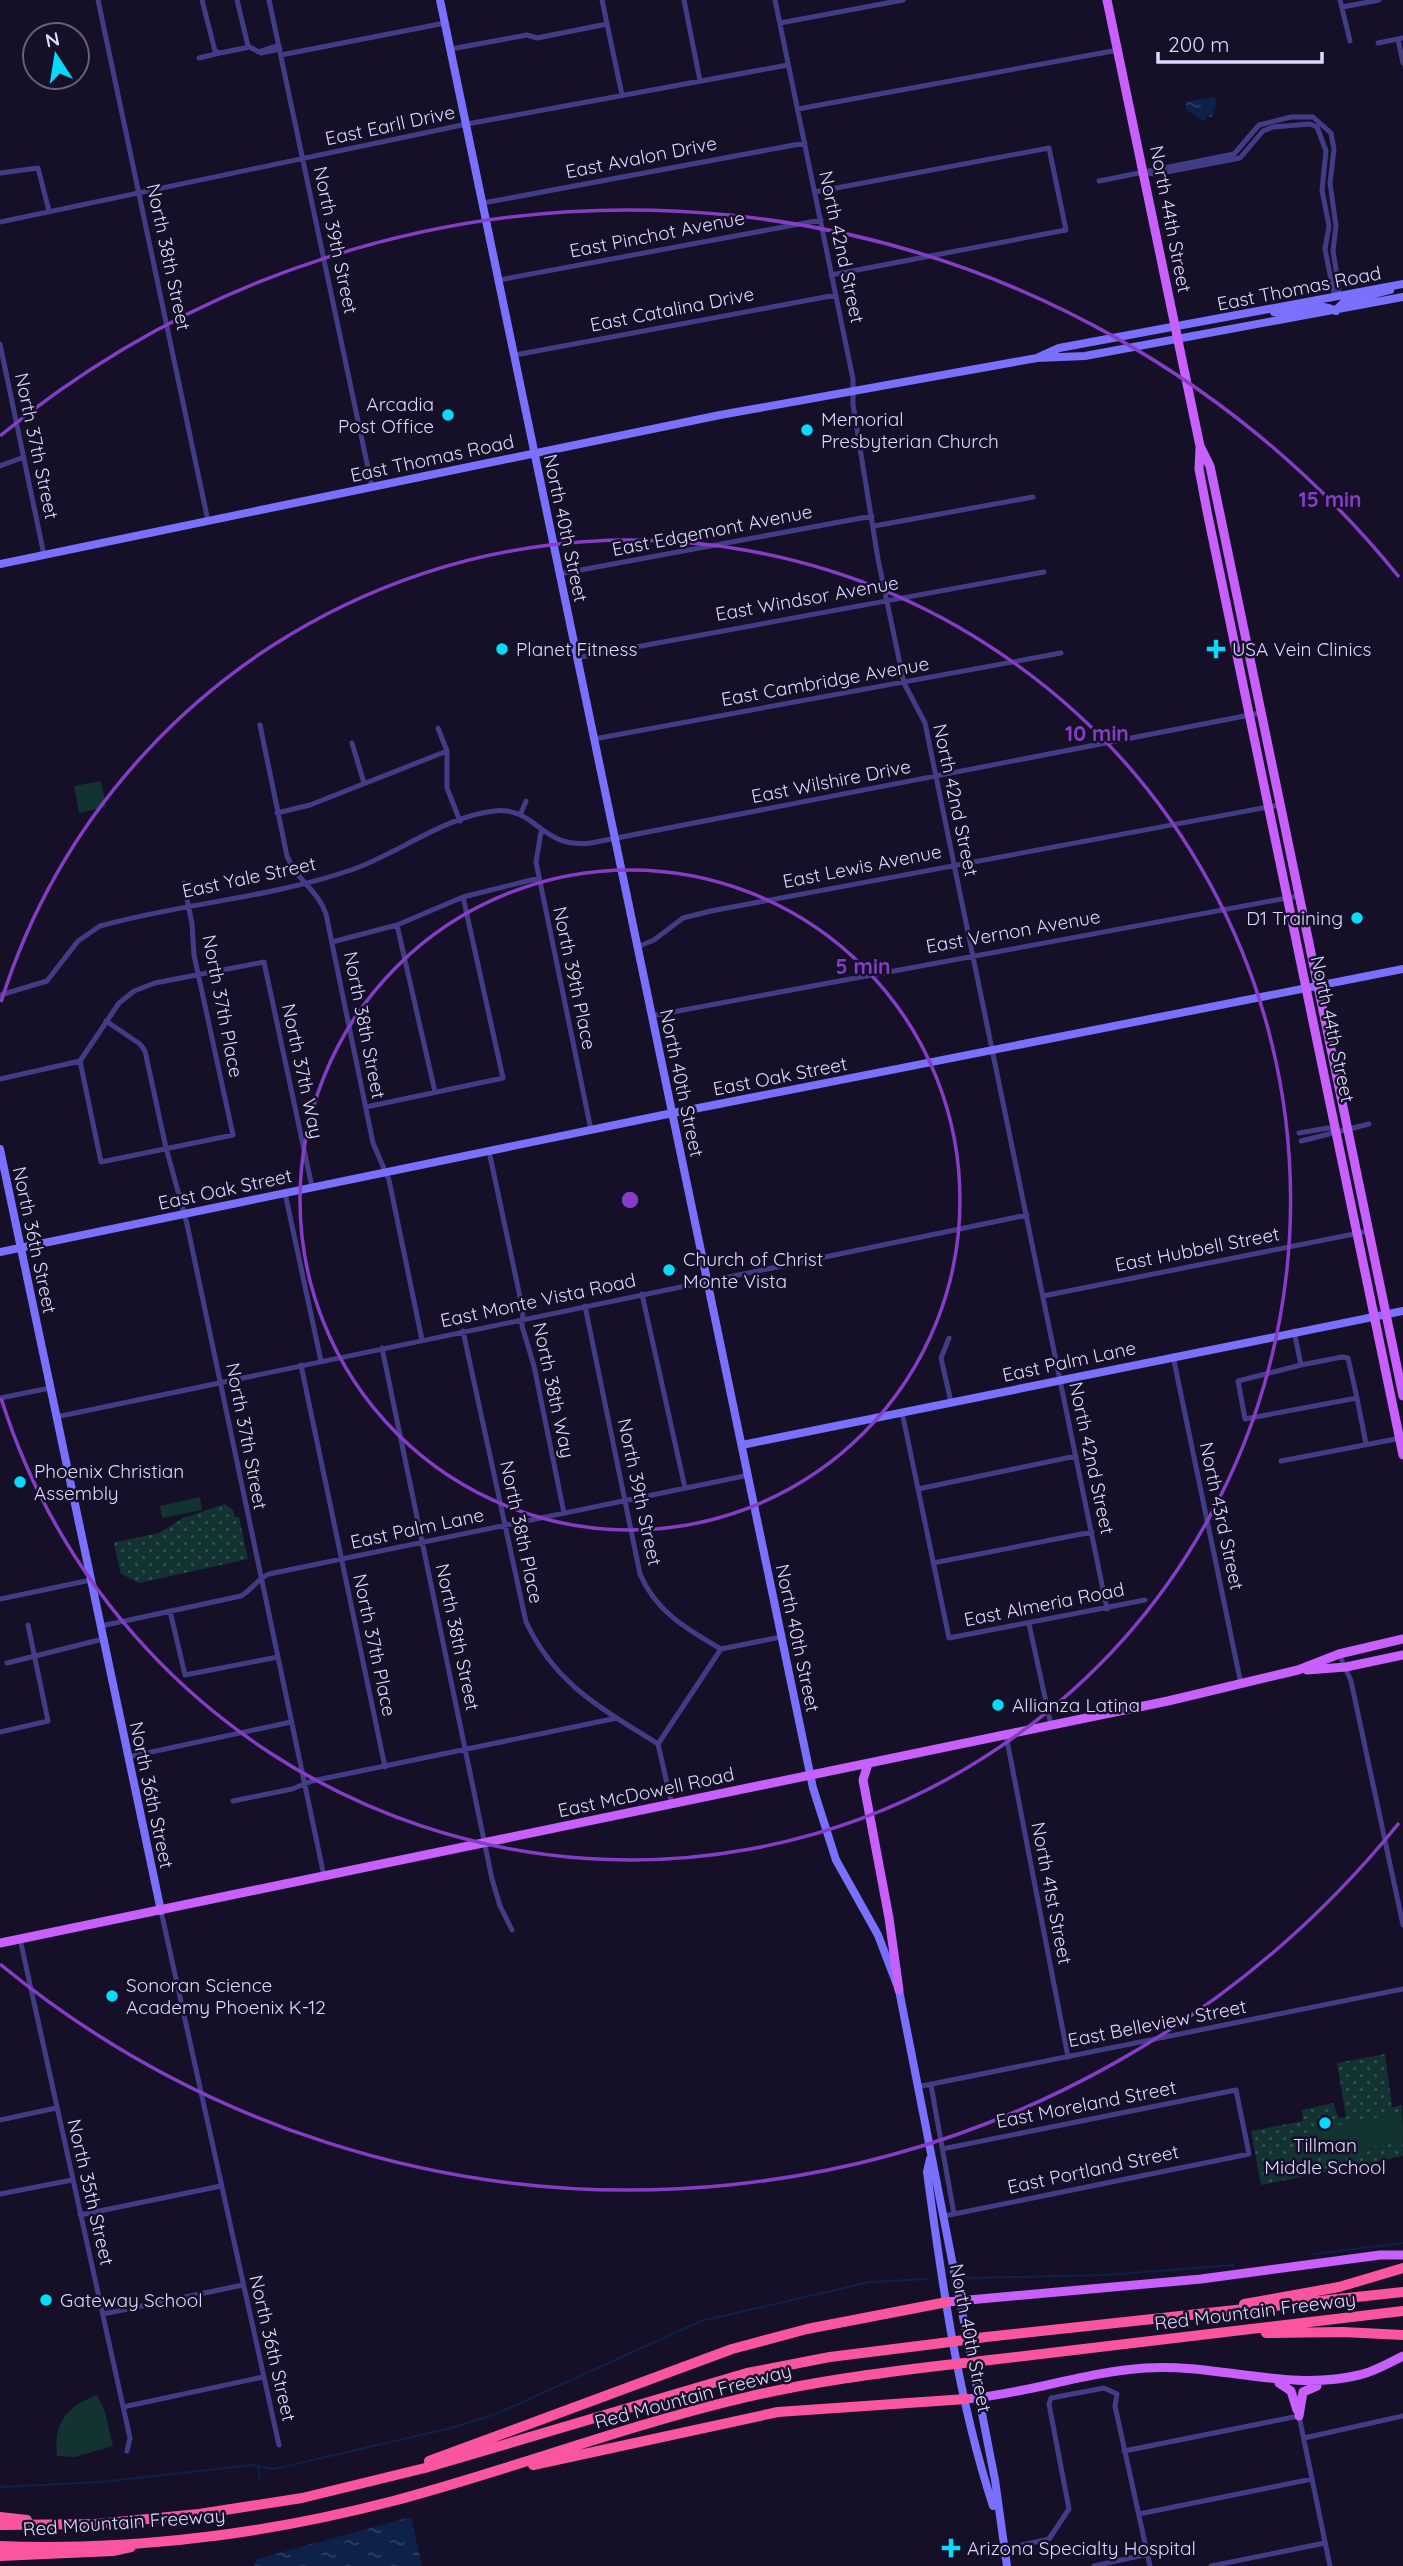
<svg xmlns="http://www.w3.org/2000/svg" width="1403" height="2566" font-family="Quicksand,sans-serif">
  <defs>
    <pattern id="grass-dots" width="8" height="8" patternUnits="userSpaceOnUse" patternTransform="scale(1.75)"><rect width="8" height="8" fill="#133232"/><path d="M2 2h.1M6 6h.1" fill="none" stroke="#354f51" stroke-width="1.8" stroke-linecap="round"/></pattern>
    <pattern id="water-ripples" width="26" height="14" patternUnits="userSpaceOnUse" patternTransform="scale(1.75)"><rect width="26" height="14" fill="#0d214a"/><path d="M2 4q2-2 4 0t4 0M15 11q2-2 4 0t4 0" fill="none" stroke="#304065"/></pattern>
  </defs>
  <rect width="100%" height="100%" fill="#151028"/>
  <path fill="url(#grass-dots)" d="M 225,1504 L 233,1510 L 235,1517 L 239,1517 L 248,1559 L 139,1583 L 121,1574 L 114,1544 L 116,1542 L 159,1533 L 183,1518 Z
    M 1385,2054 L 1392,2107 L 1402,2105 L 1403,2156 L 1261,2185 L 1251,2131 L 1303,2121 L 1302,2110 L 1333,2103 L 1339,2118 L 1346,2117 L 1337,2063 Z"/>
  <path fill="#133232" d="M 101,781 L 106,807 L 79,813 L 74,786 Z
    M 200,1497 L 202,1510 L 162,1518 L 160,1506 Z
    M 1402,2113 L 1403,2141 L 1320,2158 L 1314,2130 Z
    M 97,2395 L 105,2412 L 113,2446 L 75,2457 L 57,2456 C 53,2423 67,2406 97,2395 Z"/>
  <path fill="url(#water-ripples)" d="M 1215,97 L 1216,105 L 1212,117 L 1206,117 L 1206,122 L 1187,111 L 1185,102 Z
    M 411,2517 L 422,2566 L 254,2566 L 257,2559 Z"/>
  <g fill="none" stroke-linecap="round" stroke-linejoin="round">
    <path stroke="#0d214a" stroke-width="2" d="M 1314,2254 L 1403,2243
      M 966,2278 L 1107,2275 L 1234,2265
      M 258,2467 L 260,2478
      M 0,2487 L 101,2482 L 252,2465 L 274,2469 L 451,2428 L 496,2414 L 701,2321 L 870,2282 L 927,2279"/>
    <path stroke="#423c86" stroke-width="5" d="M 98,0 L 208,521
      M 202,0 L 215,51 L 220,53 L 250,47
      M 237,0 L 248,46 L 261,53 L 280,49
      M 269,0 L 372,487
      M 602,0 L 622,95
      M 684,0 L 700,81
      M 775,0 L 853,379 L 853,405 L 878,559 L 904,683 L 925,723 L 1107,1609
      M 1340,0 L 1350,41
      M 1342,7 L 1379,0
      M 780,23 L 903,0
      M 1398,39 L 1403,63
      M 1378,43 L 1403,38
      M 451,49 L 527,35 L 537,38 L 607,24
      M 258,52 L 279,45
      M 281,55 L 445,23
      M 199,58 L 220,53
      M 798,109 L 1118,50
      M 0,173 L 38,168 L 49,211
      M 1146,173 L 1156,174 L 1240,158 L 1263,131 L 1273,127 L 1310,124 L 1317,127 L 1326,151 L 1322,190 L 1329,226 L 1325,249 L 1333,290 L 1338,297
      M 1099,181 L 1234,154 L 1259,125 L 1291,117 L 1313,117 L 1331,133 L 1334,149 L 1330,183 L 1336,226 L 1333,251 L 1339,288 L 1338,297
      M 815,192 L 1049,148 L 1066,230 L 831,275
      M 483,203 L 805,143
      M 0,222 L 467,124 L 788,65
      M 499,280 L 821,220
      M 0,344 L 44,555
      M 515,355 L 836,295
      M 0,466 L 24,457
      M 874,526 L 1033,497
      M 559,574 L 872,516
      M 576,658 L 1044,572
      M 260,725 L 287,856 C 296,880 318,890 326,914 L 373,1143 L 389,1180 L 422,1340
      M 438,728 L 447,751 L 447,788 L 460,821
      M 594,739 L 1061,653
      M 352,743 L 364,783
      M 277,813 L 310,805 L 447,751
      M 521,813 L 526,801
      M 541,832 L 536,862 L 591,1130
      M 397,925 L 435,1092
      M 332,942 L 397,925 L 463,897 L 539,878
      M 637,947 L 654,940 L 683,918 L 711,911 L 1279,805
      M 0,995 L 47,981 L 78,941 L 100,926 C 182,903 270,898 351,870 C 398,854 443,817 494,811 C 537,806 539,849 591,843 L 1260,713
      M 651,1016 L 1298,896
      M 106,1021 L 140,1044 L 145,1051 L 166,1148 L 187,1224 L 324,1876
      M 80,1061 L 101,1162 L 233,1135 L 194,955 L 192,924 L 184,883
      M 0,1079 L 80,1061 L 119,1003 L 134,991 L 155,983 L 264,962 L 312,1187
      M 366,1107 L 503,1078 L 463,897
      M 1299,1133 L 1328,1128 L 1336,1130
      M 1301,1141 L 1369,1124
      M 489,1151 L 523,1311 L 522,1326 L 534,1366 L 564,1513
      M 285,1193 L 321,1361
      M 642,1294 L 685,1488
      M 1043,1296 L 1369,1231
      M 585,1306 L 640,1574 C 656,1612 687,1629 721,1649
      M 463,1331 L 526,1622 C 556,1685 601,1708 658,1744 L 672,1805
      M 1294,1331 L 1301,1365 L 1238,1381 L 1245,1419 L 1357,1398 L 1348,1358 L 1342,1357 L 1301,1365
      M 949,1338 L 941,1358 L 951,1402
      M 382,1348 L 492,1879 L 500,1906 L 512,1930
      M 1173,1356 L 1241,1684
      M 301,1365 L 385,1767
      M 0,1398 L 50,1388
      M 1357,1398 L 1366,1444
      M 902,1412 L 949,1638 L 1145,1600
      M 56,1417 L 1027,1215
      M 1281,1461 L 1401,1438
      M 918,1489 L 1076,1456
      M 933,1563 L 1092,1532
      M 0,1599 L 91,1580
      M 170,1611 L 185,1675 L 278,1657
      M 1029,1624 L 1051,1725
      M 101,1626 L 241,1596 C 252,1590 258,1578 269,1574 L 749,1475
      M 1339,1654 L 1351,1681 L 1403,1925
      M 7,1663 L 103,1639
      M 0,1732 L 48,1721 L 28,1625
      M 1006,1735 L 1068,2057
      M 658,1744 L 721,1649 L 781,1637
      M 128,1757 L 291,1722
      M 233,1801 L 292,1789 L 312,1781 L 617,1718
      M 161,1911 L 279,2445
      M 20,1939 L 130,2438 L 127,2451
      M 931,2085 L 954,2214
      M 917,2087 L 1403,1989
      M 0,2120 L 56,2108
      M 942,2149 L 1236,2090 L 1249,2154 L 944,2216
      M 0,2194 L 72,2180
      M 80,2215 L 221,2186
      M 103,2314 L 243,2285
      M 123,2407 L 263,2377
      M 1304,2438 L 1403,2416
      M 1124,2451 L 1299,2416 L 1330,2566
      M 1139,2514 L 1312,2479
      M 1004,2549 L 1049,2539 L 1069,2509 L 1049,2404 L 1051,2398 L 1104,2388 L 1117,2394 L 1115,2406 L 1150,2566
      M 1094,2566 L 1148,2554
      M 1211,2566 L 1325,2543"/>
    <path stroke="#7970fd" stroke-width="8" d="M 440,0 L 813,1788 L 836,1860 L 878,1935 L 899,1990 L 995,2480 L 1007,2566
      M 1336,310 L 1344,302 L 1390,290
      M 1274,312 C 1294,314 1317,300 1336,311
      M 1039,357 L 1059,348 L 1403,284
      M 0,564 L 720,415 L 1037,358 L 1085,356 L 1403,297
      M 0,1149 L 161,1911
      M 0,1252 L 663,1115 L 1403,969
      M 742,1445 L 1403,1311
      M 930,2159 L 927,2172 C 942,2283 958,2399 993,2506"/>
    <path stroke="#c860fd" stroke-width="9" d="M 1107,0 L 1200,446 L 1210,466 L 1403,1396
      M 1200,448 L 1199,469 L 1207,511 L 1403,1455
      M 1307,1670 L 1346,1667 L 1403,1655
      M 868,1764 L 863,1780 L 889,1918 L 899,1990
      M 0,1943 L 1168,1701 L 1298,1670 L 1339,1654 L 1403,1639
      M 947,2302 L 1201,2279 L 1380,2255 L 1403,2255
      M 1279,2383 L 1291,2391 L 1297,2410
      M 966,2399 C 1026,2394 1084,2372 1145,2368 C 1217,2363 1288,2392 1359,2375 C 1374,2372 1389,2363 1403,2356
      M 1299,2416 L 1303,2392 L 1317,2386"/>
    <path stroke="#fc559f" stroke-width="10" d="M 1244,2304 L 1339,2287 L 1403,2268
      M 1266,2333 L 1343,2332 L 1403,2335
      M 986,2337 L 1403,2292
      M 990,2360 L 1403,2311
      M 429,2461 L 732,2349 L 807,2329 L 947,2302
      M 533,2465 L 778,2412 L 966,2399
      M 0,2517 L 27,2520
      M 0,2525 L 96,2524 L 199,2514 L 302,2498 L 425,2468 L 747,2373 L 830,2357 L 942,2343
      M 0,2546 C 131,2551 266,2534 393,2501 C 510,2470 624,2426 743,2398 C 810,2382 878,2373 946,2365
      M 0,2556 L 113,2551 L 131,2547"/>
    <path stroke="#fc559f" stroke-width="10" d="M 942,2343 L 986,2337
      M 946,2365 L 990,2360"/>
  </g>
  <g fill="none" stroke="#853dc5" stroke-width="3.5">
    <circle cx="630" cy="1200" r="330"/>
    <path d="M1 1002A660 660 0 1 1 1 1398"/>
    <path d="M1399 1823A990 990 0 0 1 0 1964M0 436A990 990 0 0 1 1399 577"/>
  </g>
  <g fill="#07dafb" stroke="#151028" stroke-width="2.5">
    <circle cx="448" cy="415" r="7"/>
    <circle cx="807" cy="430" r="7"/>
    <circle cx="502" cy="649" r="7"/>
    <path d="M1212.5 638.5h7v7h7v7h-7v7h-7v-7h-7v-7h7z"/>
    <circle cx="1357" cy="918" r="7"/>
    <circle cx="669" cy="1270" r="7"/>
    <circle cx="20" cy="1482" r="7"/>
    <circle cx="998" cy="1705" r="7"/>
    <circle cx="112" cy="1996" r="7"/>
    <circle cx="1325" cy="2123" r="7"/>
    <circle cx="46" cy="2300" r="7"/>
    <path d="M947.5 2537.5h7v7h7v7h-7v7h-7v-7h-7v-7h7z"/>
  </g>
  <g text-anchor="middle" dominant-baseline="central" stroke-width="5" stroke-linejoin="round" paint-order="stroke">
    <g font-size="19" fill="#ddd8fe" stroke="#151028">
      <text transform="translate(390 125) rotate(-12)">East Earll Drive</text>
      <text transform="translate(641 157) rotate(-11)">East Avalon Drive</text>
      <text transform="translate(1171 219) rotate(79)">North 44th Street</text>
      <text transform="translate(657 234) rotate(-11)">East Pinchot Avenue</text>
      <text transform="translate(336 240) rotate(78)">North 39th Street</text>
      <text transform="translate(842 247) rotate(78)">North 42nd Street</text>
      <text transform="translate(169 257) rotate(78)">North 38th Street</text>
      <text transform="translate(1299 288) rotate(-11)">East Thomas Road</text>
      <text transform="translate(672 309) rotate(-11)">East Catalina Drive</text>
      <text transform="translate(37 446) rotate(78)">North 37th Street</text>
      <text transform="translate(432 458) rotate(-12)">East Thomas Road</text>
      <text transform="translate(566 528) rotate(78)">North 40th Street</text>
      <text transform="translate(712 530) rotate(-11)">East Edgemont Avenue</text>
      <text transform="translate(807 598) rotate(-10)">East Windsor Avenue</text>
      <text transform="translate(825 681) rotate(-10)">East Cambridge Avenue</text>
      <text transform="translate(831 781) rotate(-11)">East Wilshire Drive</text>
      <text transform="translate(956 800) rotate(78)">North 42nd Street</text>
      <text transform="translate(862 866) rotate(-11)">East Lewis Avenue</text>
      <text transform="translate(249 877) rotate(-12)">East Yale Street</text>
      <text transform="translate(1013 931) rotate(-10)">East Vernon Avenue</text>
      <text transform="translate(575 978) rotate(78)">North 39th Place</text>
      <text transform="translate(223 1006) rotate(79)">North 37th Place</text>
      <text transform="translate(365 1025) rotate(79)">North 38th Street</text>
      <text transform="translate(1333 1029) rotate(78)">North 44th Street</text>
      <text transform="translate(303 1071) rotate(78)">North 37th Way</text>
      <text transform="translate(780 1076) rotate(-11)">East Oak Street</text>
      <text transform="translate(682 1083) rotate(78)">North 40th Street</text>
      <text transform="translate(225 1189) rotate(-12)">East Oak Street</text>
      <text transform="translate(35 1240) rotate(78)">North 36th Street</text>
      <text transform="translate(1197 1249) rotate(-11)">East Hubbell Street</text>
      <text transform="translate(538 1300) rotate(-12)">East Monte Vista Road</text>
      <text transform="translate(1069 1361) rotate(-12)">East Palm Lane</text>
      <text transform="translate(554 1390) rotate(78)">North 38th Way</text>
      <text transform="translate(247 1436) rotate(79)">North 37th Street</text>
      <text transform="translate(1092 1458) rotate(78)">North 42nd Street</text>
      <text transform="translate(640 1492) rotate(78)">North 39th Street</text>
      <text transform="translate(1222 1516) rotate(78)">North 43rd Street</text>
      <text transform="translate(417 1528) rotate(-12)">East Palm Lane</text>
      <text transform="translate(522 1532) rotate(78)">North 38th Place</text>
      <text transform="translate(1044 1604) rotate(-11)">East Almeria Road</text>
      <text transform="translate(458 1637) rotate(78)">North 38th Street</text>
      <text transform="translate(798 1638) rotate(78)">North 40th Street</text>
      <text transform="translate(375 1645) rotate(78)">North 37th Place</text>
      <text transform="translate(646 1792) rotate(-12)">East McDowell Road</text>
      <text transform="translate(152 1795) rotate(78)">North 36th Street</text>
      <text transform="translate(1052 1893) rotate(79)">North 41st Street</text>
      <text transform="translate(1157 2023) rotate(-11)">East Belleview Street</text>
      <text transform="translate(1086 2104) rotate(-11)">East Moreland Street</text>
      <text transform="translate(1093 2169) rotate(-12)">East Portland Street</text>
      <text transform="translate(91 2192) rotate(77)">North 35th Street</text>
      <text transform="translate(1255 2311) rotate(-7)">Red Mountain Freeway</text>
      <text transform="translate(971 2338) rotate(79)">North 40th Street</text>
      <text transform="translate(273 2348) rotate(77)">North 36th Street</text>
      <text transform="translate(693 2396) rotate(-15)">Red Mountain Freeway</text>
      <text transform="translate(124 2522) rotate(-4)">Red Mountain Freeway</text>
    </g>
    <g font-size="19" fill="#ddd8fe" stroke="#151028" text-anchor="start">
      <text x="434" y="404" text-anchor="end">Arcadia<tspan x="434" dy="22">Post Office</tspan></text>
      <text x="821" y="419">Memorial<tspan x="821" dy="22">Presbyterian Church</tspan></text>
      <text x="516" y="649">Planet Fitness</text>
      <text x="1232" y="649">USA Vein Clinics</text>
      <text x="1343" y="918" text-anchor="end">D1 Training</text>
      <text x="683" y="1259">Church of Christ<tspan x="683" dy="22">Monte Vista</tspan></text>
      <text x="34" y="1471">Phoenix Christian<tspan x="34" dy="22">Assembly</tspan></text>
      <text x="1012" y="1705">Allianza Latina</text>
      <text x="126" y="1985">Sonoran Science<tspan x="126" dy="22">Academy Phoenix K-12</tspan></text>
      <text x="1325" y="2145" text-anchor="middle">Tillman<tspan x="1325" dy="22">Middle School</tspan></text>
      <text x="60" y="2300">Gateway School</text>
      <text x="967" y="2548">Arizona Specialty Hospital</text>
    </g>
  </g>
  <circle cx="630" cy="1200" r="10" fill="#853dc5" stroke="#151028" stroke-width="3.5"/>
  <g font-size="21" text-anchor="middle" font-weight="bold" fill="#853dc5" stroke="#151028" stroke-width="5" stroke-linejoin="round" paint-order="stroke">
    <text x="1330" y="507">15 min</text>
    <text x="1097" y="741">10 min</text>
    <text x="863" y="974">5 min</text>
  </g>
  <g transform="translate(56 56) rotate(348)"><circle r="33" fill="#151028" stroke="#65607e" stroke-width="2"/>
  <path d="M0-5L12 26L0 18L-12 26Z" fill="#07dafb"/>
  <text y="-10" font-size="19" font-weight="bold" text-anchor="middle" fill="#ddd8fe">N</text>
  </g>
  <path d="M1158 52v10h164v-10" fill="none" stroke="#ddd8fe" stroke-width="3.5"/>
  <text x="1168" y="52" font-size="21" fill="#ddd8fe" stroke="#151028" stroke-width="5" paint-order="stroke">200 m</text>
</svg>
